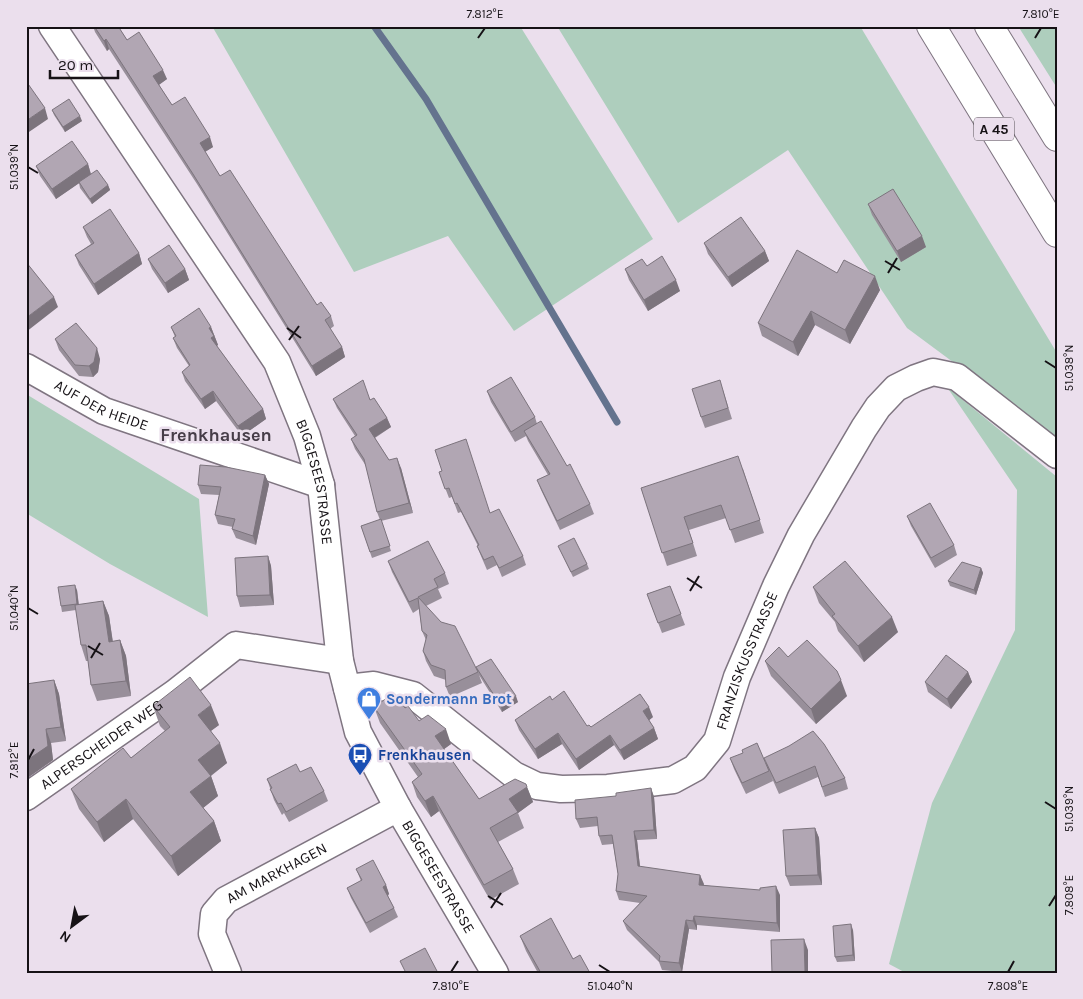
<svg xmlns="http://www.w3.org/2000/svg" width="1083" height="999" font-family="Karla,sans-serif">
  <rect width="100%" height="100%" fill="#ebdfed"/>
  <path fill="#aecebd" d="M 212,26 L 520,26 L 653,239 L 514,331 L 448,236 L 354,272 Z
    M 557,26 L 860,26 L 1057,353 L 1057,439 L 907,328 L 788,150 L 678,223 Z
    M 1018,26 L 1057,26 L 1057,88 Z
    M 947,387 L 1057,477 L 1057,973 L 906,973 L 889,964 L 932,803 L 1015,630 L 1017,490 Z
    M 26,394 L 199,499 L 208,617 L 110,564 L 26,513 Z"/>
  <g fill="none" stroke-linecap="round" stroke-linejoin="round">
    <path stroke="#64738e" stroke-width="7" d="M 374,26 L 426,99 L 617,422"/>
    <defs>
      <g id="minor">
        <path id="s1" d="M 52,26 L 277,362 L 307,436 L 321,485 L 340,661 L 358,732 L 398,808 L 495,973"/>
        <path id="s2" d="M 26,367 L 104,411 L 321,485"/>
        <path id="s3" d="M 347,688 L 374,685 L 413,695 L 514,775 L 537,786 L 561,789 L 608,788 L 673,780 L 695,768 L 717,741 L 737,677 L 776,586 L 801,535 L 864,428 L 878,407 L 896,388 L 916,378 L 933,372 L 957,377 L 1057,455"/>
        <path id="s4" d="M 26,797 L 175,693 L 236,645 L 340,661"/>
        <path id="s5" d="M 228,973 L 212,934 L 214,914 L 226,900 L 398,808"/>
      </g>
      <path id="motorway" d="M 931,26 L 1057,233
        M 989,26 L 1057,137"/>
    </defs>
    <use href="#minor" stroke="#7f7581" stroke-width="29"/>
    <use href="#motorway" stroke="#7f7581" stroke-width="30"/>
    <use href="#minor" stroke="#fff" stroke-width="26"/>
    <use href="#motorway" stroke="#fff" stroke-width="28"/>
  </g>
  <path fill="#988f9a" d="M 93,26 L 118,26 L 127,40 L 167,79 L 159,85 L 172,105 L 213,147 L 205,152 L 220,176 L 317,305 L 331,316 L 334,326 L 330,329 L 342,347 L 345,357 L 316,376 L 197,184 L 109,49 L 107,51 L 95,32 Z
    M 52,110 L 82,121 L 65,132 L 54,115 Z
    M 88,164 L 91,174 L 108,185 L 110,190 L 92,204 L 80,188 L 79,183 L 56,199 L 40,176 L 36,166 Z
    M 868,204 L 926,247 L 901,262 L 872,215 Z
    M 83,227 L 139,253 L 142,264 L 98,295 L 79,265 L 75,255 L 91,244 L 87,237 Z
    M 704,243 L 765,251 L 769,261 L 732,287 L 708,254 Z
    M 148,259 L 185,269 L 189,280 L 168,293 L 152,269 Z
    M 647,266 L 680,291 L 648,311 L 629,280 L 625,269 Z
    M 837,273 L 880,290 L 850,344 L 815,325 L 798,356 L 762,336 L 758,323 Z
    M 171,327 L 211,327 L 218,345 L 217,346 L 263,409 L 266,419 L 242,436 L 216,401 L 205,409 L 185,381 L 182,372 L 189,366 L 177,348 L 173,338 L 175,337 Z
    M 55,339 L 100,359 L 98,372 L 93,377 L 79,376 L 59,350 Z
    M 723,390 L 732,419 L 705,428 L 701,417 Z
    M 487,391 L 535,417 L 537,424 L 590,504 L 594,514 L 560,530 L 541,490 L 537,480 L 548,475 L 528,441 L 526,436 L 515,442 L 491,402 Z
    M 333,399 L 370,400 L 387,418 L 391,427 L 375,438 L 389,460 L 401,468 L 413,513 L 381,521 L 391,551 L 372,558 L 361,526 L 380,520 L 377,512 L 366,466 L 355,449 L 351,439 L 355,436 L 337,408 Z
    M 743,469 L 764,533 L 735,543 L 726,518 L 689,530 L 697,556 L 667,566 L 641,488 Z
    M 439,472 L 490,513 L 523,556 L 526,565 L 502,577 L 497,565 L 487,570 L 481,556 L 477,546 L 478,546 L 461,512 L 458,513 L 452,497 L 449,498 Z
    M 265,475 L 269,484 L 256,545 L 236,538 L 232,529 L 233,527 L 218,524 L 215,515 L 219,495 L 201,494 L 198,485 Z
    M 907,516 L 954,545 L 957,555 L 935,568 L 911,526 Z
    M 558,546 L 587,564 L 589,569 L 573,577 Z
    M 268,556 L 271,566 L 274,605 L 240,607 L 237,596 Z
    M 388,561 L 445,573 L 449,584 L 438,589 L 442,598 L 426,606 L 476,668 L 518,702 L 502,712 L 479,675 L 482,683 L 450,697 L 446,687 L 446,680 L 434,676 L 426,661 L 423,651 L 426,640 L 422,631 L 419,609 L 413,613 L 392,572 Z
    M 981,568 L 983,573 L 976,595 L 950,586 L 948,581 Z
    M 670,586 L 685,625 L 662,633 L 647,594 Z
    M 813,587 L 898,632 L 864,662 L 838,631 L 835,622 L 819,603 Z
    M 77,590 L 79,605 L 103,601 L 109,616 L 113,642 L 120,640 L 126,656 L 131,696 L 97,701 L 91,685 L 88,661 L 86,661 L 81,645 L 76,610 L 62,612 L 61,606 Z
    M 788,657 L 847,696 L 816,724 L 771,676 L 765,661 Z
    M 968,672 L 972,682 L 951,709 L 928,692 L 925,682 Z
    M 54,680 L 59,694 L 66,741 L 51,743 L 53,760 L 26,779 Z
    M 552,700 L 587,726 L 591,727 L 653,717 L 649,720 L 654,728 L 658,739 L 624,760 L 614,745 L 579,770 L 562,744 L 538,759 L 519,730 L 515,720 Z
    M 153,706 L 219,725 L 211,731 L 227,763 L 211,776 L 218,796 L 203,808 L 214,821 L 221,841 L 178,876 L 133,819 L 104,842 L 79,809 L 71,789 L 131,758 L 165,731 L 160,726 Z
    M 374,707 L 405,708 L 419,721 L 451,744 L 444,749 L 479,799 L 527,787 L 533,802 L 518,813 L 524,828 L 498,842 L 513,869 L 519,884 L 490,900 L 439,811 L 431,817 L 417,797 L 412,782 L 418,777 L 380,723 Z
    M 789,746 L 845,778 L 848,789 L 825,797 L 818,777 L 779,794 L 771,776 L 773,781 L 746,794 L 734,769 L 730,758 L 766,763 Z
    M 300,772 L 324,791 L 328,801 L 289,822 L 284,813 L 282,815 L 274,800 L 267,779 Z
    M 651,788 L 654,797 L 657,839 L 637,840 L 640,867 L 700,875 L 703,885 L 780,895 L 780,932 L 697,925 L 697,930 L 689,929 L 682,972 L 662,970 L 659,962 L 627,930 L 623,921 L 640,903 L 619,900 L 616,891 L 618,874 L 613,844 L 602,845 L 599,836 L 598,826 L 580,828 L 576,819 L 616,796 Z
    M 815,828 L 819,838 L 822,885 L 790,886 L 786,876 Z
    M 356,869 L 386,885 L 389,894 L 388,896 L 394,908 L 398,917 L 370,933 L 351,898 L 347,888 L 361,881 Z
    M 853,930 L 855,961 L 837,962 L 835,957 Z
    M 520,936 L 573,959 L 590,973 L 538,973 L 526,951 Z"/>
  <path fill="#7c747d" d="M 106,39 L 109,49 L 107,51 L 104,41 Z
    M 163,70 L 167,79 L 157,86 L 153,76 Z
    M 45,108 L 48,119 L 26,134 L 26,121 Z
    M 80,116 L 82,121 L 65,132 L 63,127 Z
    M 210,137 L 213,147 L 203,153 L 200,143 Z
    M 88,164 L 91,175 L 56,199 L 52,189 Z
    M 108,185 L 110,190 L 92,204 L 90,199 Z
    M 922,236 L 926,247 L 901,262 L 897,251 Z
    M 765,251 L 769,261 L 732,287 L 728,277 Z
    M 139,253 L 142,264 L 98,295 L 94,284 Z
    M 185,269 L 189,280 L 168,293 L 165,283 Z
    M 875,276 L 880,290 L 850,344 L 845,330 Z
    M 676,280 L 680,291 L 648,311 L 644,300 Z
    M 54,297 L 58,307 L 26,332 L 26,318 Z
    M 811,311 L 815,325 L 798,356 L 793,342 Z
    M 211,327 L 218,345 L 215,347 L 211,338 L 209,328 Z
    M 342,347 L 345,357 L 316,376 L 312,366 Z
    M 97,348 L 100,359 L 98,372 L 93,377 L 89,366 Z
    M 213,391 L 216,401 L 205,409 L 201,399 Z
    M 263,409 L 266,419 L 242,436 L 238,426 Z
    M 387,418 L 391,427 L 372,439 L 369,429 Z
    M 397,458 L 401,468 L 413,513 L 409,503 Z
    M 265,475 L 269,484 L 256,545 L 253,536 Z
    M 268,556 L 271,566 L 274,605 L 270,595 Z
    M 981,568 L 983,573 L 976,595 L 974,590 Z
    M 75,585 L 77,590 L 79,609 L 77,604 Z
    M 103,601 L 109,616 L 115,658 L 109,642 Z
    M 892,617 L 898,632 L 864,662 L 858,646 Z
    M 120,640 L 126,656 L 131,696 L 126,681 Z
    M 968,672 L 972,682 L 951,709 L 947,699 Z
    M 54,680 L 59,694 L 66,741 L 61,727 Z
    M 841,680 L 847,696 L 816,724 L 811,709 Z
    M 516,696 L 518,702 L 502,712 L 501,706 Z
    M 211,705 L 219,725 L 205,735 L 198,715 Z
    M 649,707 L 653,717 L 647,722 L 643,711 Z
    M 654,728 L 658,739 L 624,760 L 620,750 Z
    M 46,729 L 51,743 L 53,760 L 26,779 L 26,761 Z
    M 446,729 L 451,744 L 440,752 L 435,736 Z
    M 558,733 L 562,744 L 538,759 L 535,749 Z
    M 610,735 L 614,745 L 579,770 L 576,759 Z
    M 220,743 L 227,763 L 205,780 L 198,760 Z
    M 211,776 L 218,796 L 198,812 L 190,792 Z
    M 527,787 L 533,802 L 518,813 L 509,799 Z
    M 651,788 L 654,797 L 657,839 L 654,830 Z
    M 433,796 L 439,811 L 431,817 L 425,801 Z
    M 126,799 L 133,819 L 104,842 L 97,822 Z
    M 214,821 L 221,841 L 178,876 L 171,856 Z
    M 815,828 L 819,838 L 822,885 L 818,875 Z
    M 634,831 L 637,840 L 641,875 L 638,866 Z
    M 700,875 L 704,884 L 702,894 L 699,885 Z
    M 386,885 L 389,894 L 386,896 L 383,887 Z
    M 776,886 L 780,895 L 780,932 L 777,923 Z
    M 694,916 L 697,925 L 697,930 L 693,921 Z
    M 686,920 L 689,929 L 682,972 L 679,963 Z
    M 851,924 L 853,930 L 855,961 L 853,955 Z
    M 26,925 L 28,929 L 26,934 Z
    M 804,939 L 808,950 L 808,973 L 805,973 Z"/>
  <path fill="#b1a6b3" stroke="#7c747d" d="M 94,26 L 118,26 L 127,40 L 139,32 L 163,70 L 153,76 L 172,105 L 185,97 L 210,137 L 200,143 L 220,176 L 230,170 L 317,305 L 321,302 L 331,316 L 325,320 L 342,347 L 312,366 L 193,174 L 106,39 L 104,41 Z
    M 26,81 L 45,108 L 26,121 Z
    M 69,99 L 80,116 L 63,127 L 52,110 Z
    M 72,141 L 88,164 L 52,189 L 36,166 Z
    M 97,170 L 108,185 L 90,199 L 79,182 Z
    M 893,189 L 922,236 L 897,251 L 868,204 Z
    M 110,209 L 139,253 L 94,284 L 75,255 L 94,243 L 83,227 Z
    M 741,217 L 765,251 L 728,277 L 704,243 Z
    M 169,245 L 185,269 L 165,283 L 148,259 Z
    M 797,250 L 837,273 L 844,260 L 875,276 L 845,330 L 811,311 L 793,342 L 758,323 Z
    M 662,256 L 676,280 L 644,300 L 625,269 L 642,259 L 647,266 Z
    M 26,262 L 54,297 L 26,318 Z
    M 199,308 L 211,327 L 209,328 L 214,336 L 211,338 L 263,409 L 238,426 L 213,391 L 201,399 L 182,372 L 190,365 L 173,338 L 176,336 L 171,327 Z
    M 76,323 L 97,348 L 94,362 L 89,366 L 75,365 L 55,339 Z
    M 511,377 L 535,417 L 511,432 L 487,391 Z
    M 363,380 L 370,400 L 374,398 L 387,418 L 369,429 L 389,460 L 397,458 L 409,503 L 377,512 L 364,459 L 351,439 L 357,435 L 333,399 Z
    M 720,380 L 728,408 L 701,417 L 692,389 Z
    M 541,421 L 567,466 L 570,464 L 590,504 L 557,521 L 537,480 L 550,474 L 524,431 Z
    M 466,439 L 490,513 L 499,509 L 523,556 L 499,568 L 493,556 L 484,560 L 477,546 L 479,545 L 457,503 L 455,504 L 449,488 L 445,489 L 439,472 L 442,471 L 435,450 Z
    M 738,456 L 760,520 L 730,530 L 721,505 L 684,517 L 693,543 L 662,553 L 641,488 Z
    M 200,465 L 226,467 L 265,475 L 253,536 L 232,529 L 235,519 L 215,515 L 221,487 L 198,485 Z
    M 930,503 L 954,545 L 931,558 L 907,516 Z
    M 381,519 L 390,546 L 370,552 L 361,526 Z
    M 574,538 L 587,564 L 571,572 L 558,546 Z
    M 428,541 L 445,573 L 434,579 L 438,587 L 418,597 L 441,622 L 455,626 L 478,672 L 446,687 L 445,670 L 431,665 L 423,651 L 427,635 L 422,631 L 418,598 L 409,602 L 388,561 Z
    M 268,556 L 270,595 L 237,596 L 235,558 Z
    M 845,561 L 892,617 L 858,646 L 832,616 L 835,614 L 813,587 Z
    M 962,562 L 981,568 L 974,590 L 948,581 Z
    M 75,585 L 77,604 L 61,606 L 58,587 Z
    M 670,586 L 681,614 L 658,623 L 647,594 Z
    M 103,601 L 109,642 L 120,640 L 126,681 L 91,685 L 86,645 L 81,645 L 75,605 Z
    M 807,640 L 837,671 L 841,680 L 811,709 L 765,661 L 779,647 L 788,657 Z
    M 946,655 L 968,672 L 947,699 L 925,682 Z
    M 491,659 L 516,696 L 501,706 L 476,667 Z
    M 190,677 L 211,705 L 198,715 L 220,743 L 198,760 L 211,776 L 190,792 L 214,821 L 171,856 L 126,799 L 97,822 L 71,789 L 123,748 L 131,758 L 170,727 L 153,706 Z
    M 54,680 L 61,727 L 46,729 L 48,746 L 26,761 L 26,684 Z
    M 564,691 L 587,726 L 589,725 L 591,727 L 640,694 L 649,707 L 643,711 L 654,728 L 620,750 L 610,735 L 576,759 L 558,733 L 535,749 L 515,720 L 550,696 L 552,700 Z
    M 394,693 L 405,708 L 408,706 L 419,721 L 428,715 L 446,729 L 435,736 L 479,799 L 515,779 L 526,784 L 527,787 L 509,799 L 518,812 L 490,828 L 513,869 L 484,885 L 433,796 L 425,801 L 412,782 L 422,774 L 374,707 Z
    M 813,731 L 824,744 L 845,778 L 822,787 L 815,766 L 776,783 L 764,758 L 789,746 Z
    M 757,743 L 769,771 L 742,783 L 730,758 L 743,753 L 742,750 Z
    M 296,764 L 300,772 L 311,767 L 324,791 L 286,812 L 281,803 L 278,804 L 270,789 L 272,788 L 267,779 Z
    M 651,788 L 654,830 L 634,831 L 638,866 L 700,875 L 699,885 L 760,890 L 760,888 L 776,886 L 777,923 L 694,916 L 693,921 L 686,920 L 679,963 L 659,961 L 660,956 L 623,921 L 647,896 L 616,891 L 618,874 L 612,835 L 599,836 L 597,817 L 576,819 L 575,800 L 616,796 L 616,793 Z
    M 815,828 L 818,875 L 786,876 L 783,830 Z
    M 373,860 L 386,885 L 383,887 L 394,908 L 366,923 L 347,888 L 362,880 L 356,869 Z
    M 551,918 L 573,959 L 580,955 L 590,973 L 541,973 L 520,936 Z
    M 851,924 L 853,955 L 835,957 L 833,926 Z
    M 804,939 L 805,973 L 772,973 L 771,940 Z
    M 425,948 L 438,973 L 406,973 L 400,961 Z"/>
  <path fill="none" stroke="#161216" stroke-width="2" d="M 478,38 L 485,28M 1035,38 L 1041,28M 28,167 L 38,173M 885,261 L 900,270M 888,273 L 897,258M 287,328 L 301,338M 289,340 L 299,326M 1045,361 L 1056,368M 687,578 L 702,588M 690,591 L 699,576M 28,608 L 38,614M 88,646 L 103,655M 91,658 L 100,643M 28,760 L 34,749M 1045,802 L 1056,809M 488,896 L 503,905M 1049,906 L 1056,895M 491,908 L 501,893M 599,965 L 610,972M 451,972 L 458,961M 1008,972 L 1014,961"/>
  <defs>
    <symbol id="shop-pin" viewBox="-11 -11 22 30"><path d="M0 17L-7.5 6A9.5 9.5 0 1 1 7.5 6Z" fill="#3f7fe0" stroke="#ebdfed"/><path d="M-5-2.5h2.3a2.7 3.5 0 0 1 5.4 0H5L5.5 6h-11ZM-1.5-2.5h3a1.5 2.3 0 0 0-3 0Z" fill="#fff"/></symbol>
    <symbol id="bus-pin" viewBox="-11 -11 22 30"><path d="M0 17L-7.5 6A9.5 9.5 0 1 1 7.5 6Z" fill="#1a4fb4" stroke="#ebdfed"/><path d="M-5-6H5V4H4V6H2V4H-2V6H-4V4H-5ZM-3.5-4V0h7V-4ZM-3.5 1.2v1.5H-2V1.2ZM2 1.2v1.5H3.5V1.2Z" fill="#fff"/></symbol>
  </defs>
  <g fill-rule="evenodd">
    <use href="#shop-pin" x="355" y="685" width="28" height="38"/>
    <use href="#bus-pin" x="346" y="741" width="28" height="38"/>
  </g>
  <g text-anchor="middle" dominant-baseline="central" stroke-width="5" stroke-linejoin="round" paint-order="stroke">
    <rect fill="#ebdfed" stroke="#565056" stroke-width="1" x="974" y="117.5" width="40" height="23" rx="4"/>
    <g font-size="14" font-weight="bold" fill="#161216">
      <text x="994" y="129">A 45</text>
    </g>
    <g font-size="15" fill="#161216" stroke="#ebdfed">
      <text stroke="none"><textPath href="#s2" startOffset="85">AUF DER HEIDE</textPath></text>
      <text stroke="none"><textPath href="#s1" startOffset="531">BIGGESEESTRASSE</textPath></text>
      <text stroke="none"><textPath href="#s3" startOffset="504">FRANZISKUSSTRASSE</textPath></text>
      <text stroke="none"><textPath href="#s4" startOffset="92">ALPERSCHEIDER WEG</textPath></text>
      <text stroke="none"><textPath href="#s5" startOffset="138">AM MARKHAGEN</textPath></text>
      <text stroke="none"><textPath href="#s1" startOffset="951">BIGGESEESTRASSE</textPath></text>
    </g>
    <g font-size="15" font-weight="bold" fill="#366cbe" stroke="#ebdfed" text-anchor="start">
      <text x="386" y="699">Sondermann Brot</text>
    </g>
    <g font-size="15" font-weight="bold" fill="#164399" stroke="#ebdfed" text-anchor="start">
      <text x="378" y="755">Frenkhausen</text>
    </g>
    <g font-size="18" font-weight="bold" fill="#463d48" stroke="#ebdfed">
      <text x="216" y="435">Frenkhausen</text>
    </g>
  </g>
  <rect width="1083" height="999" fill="none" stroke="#ebdfed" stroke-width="55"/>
  <g transform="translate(72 926) rotate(212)" stroke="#ebdfed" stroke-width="4" paint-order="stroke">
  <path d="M0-4L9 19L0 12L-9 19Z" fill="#161216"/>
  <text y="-8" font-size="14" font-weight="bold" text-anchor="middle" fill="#161216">N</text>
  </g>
  <path d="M50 70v8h68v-8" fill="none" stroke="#161216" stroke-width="2.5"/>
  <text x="58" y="70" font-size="15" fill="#161216" stroke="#ebdfed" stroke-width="4" paint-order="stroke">20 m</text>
  <rect x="28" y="28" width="1028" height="944" fill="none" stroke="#161216" stroke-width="2"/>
  <g font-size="12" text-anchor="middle" fill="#161216">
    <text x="485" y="18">7.812°E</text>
    <text x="1041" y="18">7.810°E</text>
    <text transform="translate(14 167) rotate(-90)" y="4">51.039°N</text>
    <text transform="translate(1069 368) rotate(-90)" y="4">51.038°N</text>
    <text transform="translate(14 608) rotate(-90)" y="4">51.040°N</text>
    <text transform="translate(14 760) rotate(-90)" y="4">7.812°E</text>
    <text transform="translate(1069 809) rotate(-90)" y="4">51.039°N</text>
    <text transform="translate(1069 895) rotate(-90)" y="4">7.808°E</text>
    <text x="451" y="990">7.810°E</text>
    <text x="610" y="990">51.040°N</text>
    <text x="1008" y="990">7.808°E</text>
  </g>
</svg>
